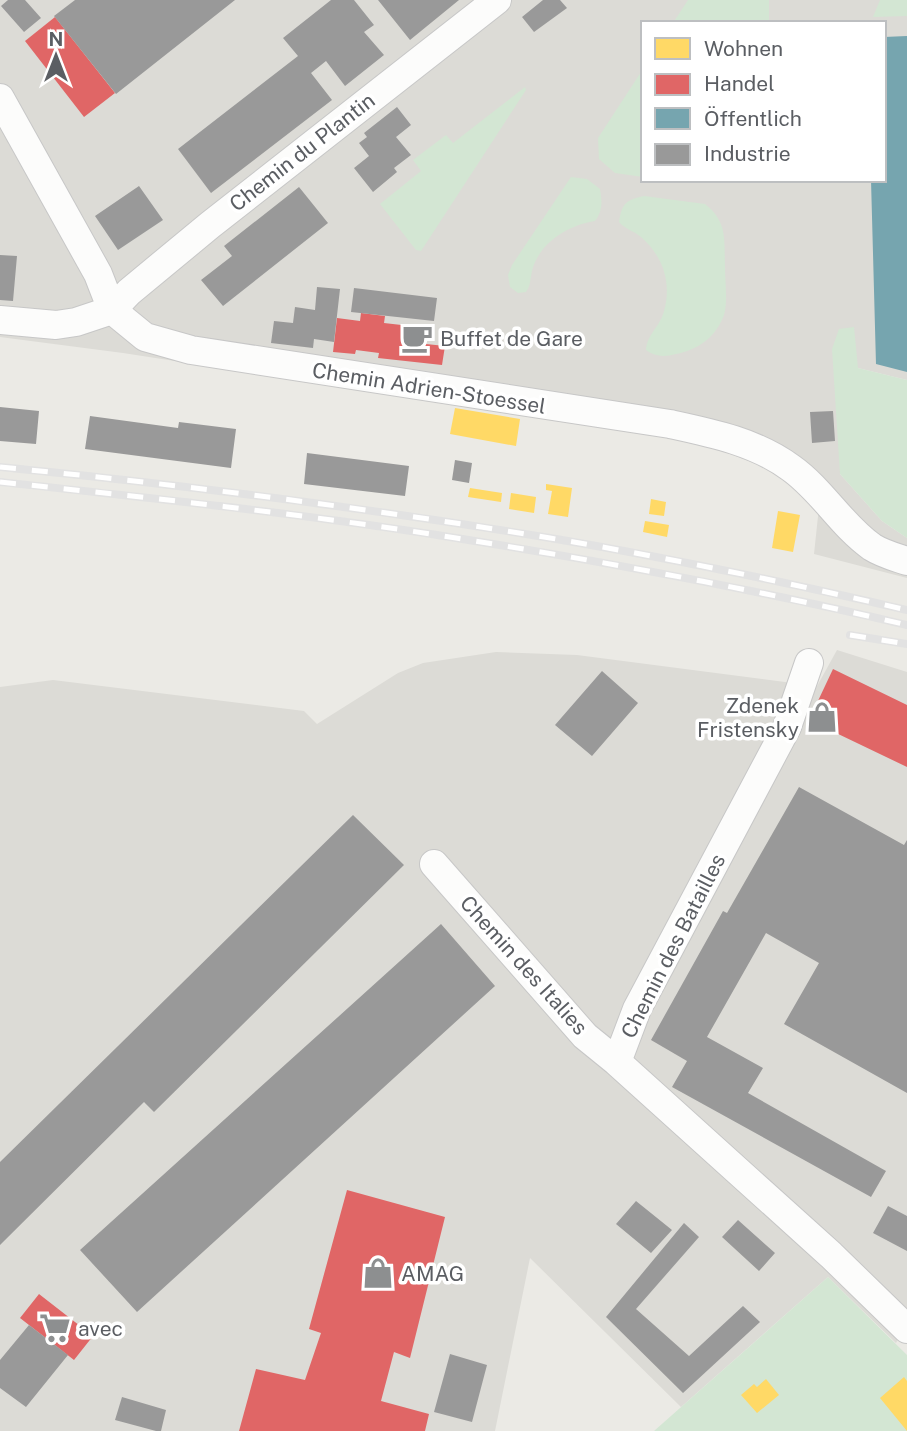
<svg xmlns="http://www.w3.org/2000/svg" width="907" height="1431" font-family="'Public Sans',sans-serif">
  <rect width="100%" height="100%" fill="#ebeae5"/>
  <path fill="#dcdbd6" fill-rule="evenodd" d="M 0,0 L 907,0 L 907,380 L 858,368 L 840,474 L 882,521 L 907,538 L 907,578 L 814,554 L 821,488 L 695,441 L 123,353 L 0,337 ZM 643,23 L 884,23 L 884,180 L 643,180 Z
    M 837,650 L 907,672 L 907,1323 L 896,1343 L 828,1277 L 681,1407 L 530,1258 L 495,1431 L 0,1431 L 0,687 L 53,680 L 304,711 L 317,724 L 398,673 L 423,663 L 496,652 L 577,655 L 785,682 L 816,688 Z"/>
  <path fill="#d3e6d3" d="M 688,0 L 769,0 L 769,23 L 673,23 Z
    M 880,0 L 907,0 L 907,16 L 873,17 Z
    M 643,69 L 643,177 L 615,173 L 599,159 L 598,138 Z
    M 525,87 L 526,90 L 423,248 L 421,251 L 416,250 L 380,204 L 421,171 L 413,160 L 446,135 L 453,143 Z
    M 571,177 L 587,179 L 600,189 C 602,201 603,211 595,221 C 568,225 539,243 532,271 C 530,279 531,285 526,292 L 518,293 L 510,287 L 508,275 L 512,265 Z
    M 644,196 L 705,204 C 728,222 724,240 725,267 C 725,282 728,301 724,315 C 716,337 698,350 676,354 C 665,357 655,357 646,350 C 647,334 660,327 664,311 C 672,283 663,256 641,237 C 634,231 625,229 619,222 C 622,203 626,200 644,196 Z
    M 854,327 L 858,368 L 907,380 L 907,538 L 882,521 L 840,474 L 832,349 L 839,329 Z
    M 828,1277 L 907,1355 L 907,1431 L 654,1431 Z"/>
  <path fill="#ffd966" d="M 455,408 L 520,419 L 516,446 L 450,434 Z
    M 546,484 L 572,488 L 568,517 L 548,514 L 552,491 L 546,490 Z
    M 470,488 L 502,493 L 501,502 L 468,497 Z
    M 511,493 L 536,497 L 534,513 L 509,509 Z
    M 651,499 L 666,502 L 664,516 L 649,514 Z
    M 778,511 L 800,515 L 793,552 L 772,548 Z
    M 645,521 L 669,525 L 667,537 L 643,532 Z
    M 904,1377 L 907,1381 L 907,1431 L 880,1398 Z
    M 766,1379 L 779,1395 L 757,1413 L 741,1395 L 754,1384 L 757,1387 Z"/>
  <path fill="#e06666" d="M 55,17 L 115,93 L 84,117 L 25,41 Z
    M 361,313 L 385,316 L 384,323 L 419,327 L 419,332 L 427,333 L 426,344 L 445,346 L 442,365 L 378,358 L 379,353 L 356,350 L 355,354 L 333,352 L 337,318 L 360,321 Z
    M 833,669 L 907,705 L 907,767 L 809,720 Z
    M 347,1190 L 445,1217 L 410,1358 L 394,1352 L 381,1401 L 429,1414 L 425,1431 L 239,1431 L 256,1369 L 305,1380 L 321,1333 L 309,1329 Z
    M 39,1294 L 93,1336 L 74,1360 L 20,1318 Z"/>
  <path fill="#76a5af" d="M 907,36 L 907,372 L 876,364 L 871,180 L 884,180 L 884,37 Z"/>
  <path fill="#999" d="M 8,0 L 25,0 L 41,18 L 24,32 L 1,6 Z
    M 75,0 L 235,0 L 116,94 L 54,16 Z
    M 331,0 L 354,0 L 374,25 L 364,32 L 384,55 L 345,86 L 326,61 L 311,73 L 332,100 L 211,193 L 178,149 L 298,56 L 283,38 Z
    M 378,0 L 459,0 L 410,40 Z
    M 543,0 L 560,0 L 567,8 L 534,32 L 522,17 Z
    M 397,107 L 411,125 L 396,137 L 411,155 L 394,168 L 397,172 L 373,192 L 354,168 L 369,156 L 359,143 L 367,137 L 364,133 Z
    M 139,186 L 163,220 L 118,250 L 95,216 Z
    M 299,187 L 328,223 L 223,306 L 201,280 L 232,256 L 224,246 Z
    M 0,255 L 17,256 L 13,301 L 0,300 Z
    M 317,287 L 340,289 L 334,342 L 314,339 L 313,348 L 271,343 L 274,321 L 293,323 L 295,307 L 315,310 Z
    M 354,288 L 437,298 L 434,321 L 351,312 Z
    M 0,407 L 39,411 L 36,444 L 0,441 Z
    M 833,411 L 835,441 L 812,443 L 810,412 Z
    M 90,416 L 178,428 L 179,422 L 236,429 L 231,468 L 85,449 Z
    M 307,453 L 409,466 L 405,496 L 304,484 Z
    M 455,460 L 472,463 L 469,483 L 452,480 Z
    M 602,671 L 638,703 L 592,756 L 555,725 Z
    M 799,787 L 904,845 L 907,840 L 907,1093 L 784,1024 L 819,963 L 766,933 L 707,1037 L 763,1068 L 748,1093 L 886,1171 L 871,1197 L 672,1087 L 687,1061 L 651,1040 L 723,911 L 727,913 Z
    M 353,815 L 404,865 L 154,1112 L 144,1102 L 0,1245 L 0,1162 Z
    M 441,924 L 495,986 L 137,1312 L 80,1250 Z
    M 636,1201 L 672,1230 L 651,1253 L 616,1224 Z
    M 888,1206 L 907,1216 L 907,1251 L 873,1233 Z
    M 738,1220 L 775,1253 L 759,1271 L 722,1237 Z
    M 684,1223 L 699,1237 L 636,1309 L 689,1356 L 743,1306 L 760,1322 L 683,1393 L 606,1317 Z
    M 29,1325 L 68,1355 L 26,1407 L 0,1388 L 0,1360 Z
    M 450,1354 L 487,1365 L 472,1422 L 434,1412 Z
    M 122,1397 L 166,1410 L 161,1431 L 156,1431 L 115,1420 Z"/>
  <g fill="none" stroke-linecap="round" stroke-linejoin="round">
    <defs>
      <path id="minor" d="M 0,98 L 98,274 L 112,310 L 145,337 L 191,350 L 670,424 C 712,433 756,442 791,468 C 822,490 841,525 872,547 C 883,554 895,557 907,561
        M 0,320 L 56,325 L 76,322 L 112,310 L 129,292 L 210,225 L 497,0
        M 809,663 L 787,727 L 637,1009 L 617,1062 L 831,1255 L 907,1329
        M 434,864 L 585,1036 L 617,1062"/>
    </defs>
    <use href="#minor" stroke="#c7c7c7" stroke-width="30"/>
    <use href="#minor" stroke="#fcfcfb" stroke-width="28"/>
    <defs>
      <path id="rail" d="M 0,467 C 184,485 368,508 550,538 C 670,558 789,583 907,610
        M 0,482 C 152,498 305,514 456,538 C 607,562 758,590 907,625
        M 850,635 L 907,644"/>
    </defs>
    <use href="#rail" stroke="#e2e2e2" stroke-width="8"/>
    <use href="#rail" stroke="#fff" stroke-width="5" stroke-dasharray="16" stroke-linecap="butt"/>
  </g>
  <defs>
    <symbol id="cafe-bare" viewBox="-9 -9 18 18"><path d="M-5.5-4.5H6V0H3Q3 3.5 0 3.5H-2.5Q-5.5 3.5-5.5 0ZM3-3.2v2h1.7v-2ZM-6 4.5H4V6H-6Z" fill="#8d8f90" stroke="#fff" stroke-width="2.5" paint-order="stroke"/></symbol>
    <symbol id="shop-bare" viewBox="-9 -9 18 18"><path d="M-5-2.5h2.3a2.7 3.5 0 0 1 5.4 0H5L5.5 6h-11ZM-1.5-2.5h3a1.5 2.3 0 0 0-3 0Z" fill="#8d8f90" stroke="#fff" stroke-width="2.5" paint-order="stroke"/></symbol>
    <symbol id="supermarket-bare" viewBox="-9 -9 18 18"><path d="M-6-5.5h2.5l.6 2H6L4.5 2H-2.5L-4.4-4H-6ZM-1.5 3.2a1.3 1.3 0 1 0 .1 0ZM3 3.2a1.3 1.3 0 1 0 .1 0Z" fill="#8d8f90" stroke="#fff" stroke-width="2.5" paint-order="stroke"/></symbol>
  </defs>
  <g fill-rule="evenodd">
    <use href="#cafe-bare" x="395" y="316" width="44" height="44"/>
    <use href="#shop-bare" x="800" y="695" width="44" height="44"/>
    <use href="#shop-bare" x="356" y="1251" width="44" height="44"/>
    <use href="#supermarket-bare" x="33" y="1306" width="44" height="44"/>
  </g>
  <g text-anchor="middle" dominant-baseline="central" stroke-width="7" stroke-linejoin="round" paint-order="stroke">
    <g font-size="21" fill="#5b5e63" stroke="#fff">
      <text transform="translate(302 152) rotate(-38)">Chemin du Plantin</text>
      <text transform="translate(429 388) rotate(9)">Chemin Adrien-Stoessel</text>
      <text transform="translate(673 946) rotate(-63)">Chemin des Batailles</text>
      <text transform="translate(524 965) rotate(48)">Chemin des Italies</text>
    </g>
    <g font-size="21" fill="#5b5e63" stroke="#fff" text-anchor="start">
      <text x="440" y="338">Buffet de Gare</text>
      <text x="799" y="705" text-anchor="end">Zdenek<tspan x="799" dy="24">Fristensky</tspan></text>
      <text x="401" y="1273">AMAG</text>
      <text x="78" y="1328">avec</text>
    </g>
  </g>
  <rect x="641" y="21" width="245" height="161" fill="#ffffff" stroke="#bdbfc1" stroke-width="2"/>
  <rect x="655" y="38" width="35" height="21" fill="#ffd966" stroke="#bdbfc1" stroke-width="2"/>
  <text x="704" y="56" font-size="21" fill="#5b5e63">Wohnen</text>
  <rect x="655" y="74" width="35" height="21" fill="#e06666" stroke="#bdbfc1" stroke-width="2"/>
  <text x="704" y="91" font-size="21" fill="#5b5e63">Handel</text>
  <rect x="655" y="108" width="35" height="21" fill="#76a5af" stroke="#bdbfc1" stroke-width="2"/>
  <text x="704" y="126" font-size="21" fill="#5b5e63">Öffentlich</text>
  <rect x="655" y="144" width="35" height="21" fill="#999999" stroke="#bdbfc1" stroke-width="2"/>
  <text x="704" y="161" font-size="21" fill="#5b5e63">Industrie</text>
  <g transform="translate(56 56)" stroke="#ffffff" stroke-width="5" paint-order="stroke">
  <path d="M0-5L12 26L0 18L-12 26Z" fill="#5b5e63"/>
  <text y="-10" font-size="19" font-weight="bold" text-anchor="middle" fill="#5b5e63">N</text>
  </g>
</svg>
